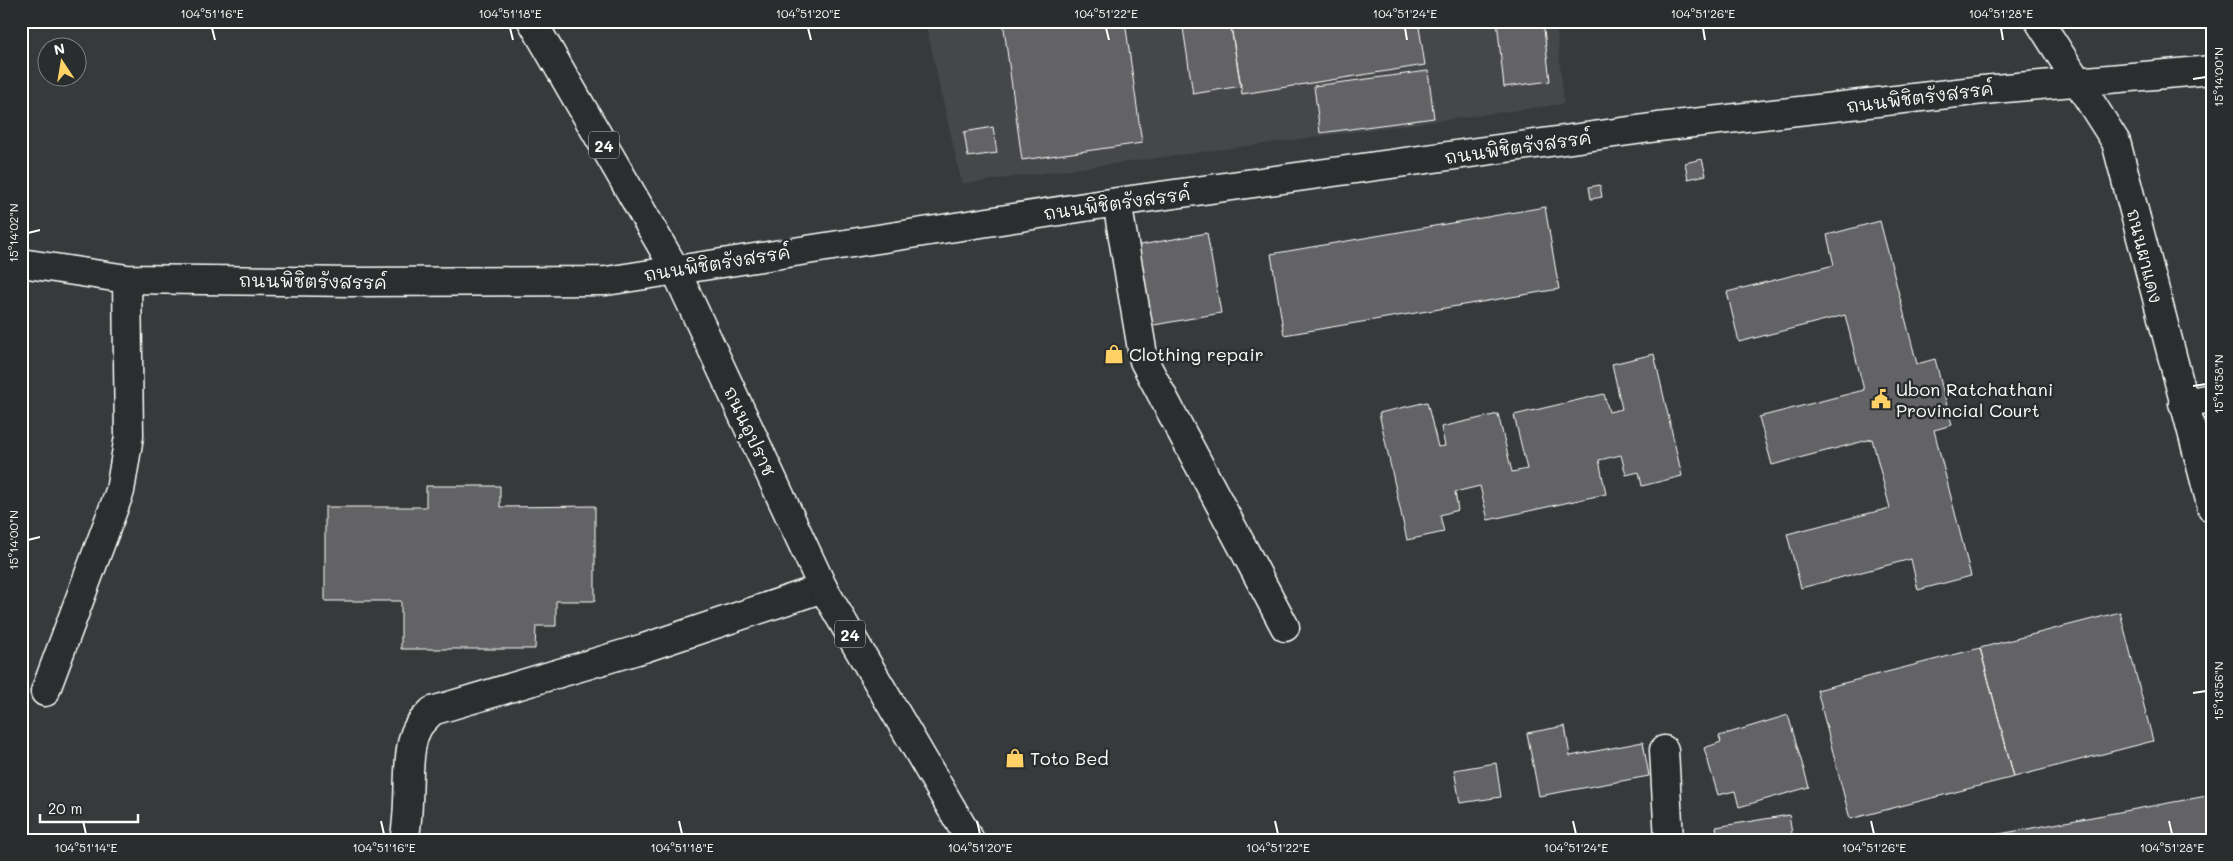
<svg xmlns="http://www.w3.org/2000/svg" width="2233" height="861" font-family="Mali,'Playpen Sans Thai',sans-serif">
  <rect width="100%" height="100%" fill="#373a3b"/>
  <filter id="ink" filterUnits="userSpaceOnUse"><feTurbulence type="fractalNoise" baseFrequency=".02" numOctaves="2"/><feDisplacementMap in="SourceGraphic" scale="10" xChannelSelector="R" yChannelSelector="G"/><feConvolveMatrix kernelMatrix="1 2 1 2 8 2 1 2 1" color-interpolation-filters="sRGB"/></filter>
  <g filter="url(#ink)">
    <path fill="#444748" d="M 925,21 L 1556,21 L 1564,104 L 962,184 Z"/>
    <path fill="#636465" stroke="#fff" d="M 1003,21 L 1125,21 L 1142,143 L 1022,160 Z
      M 1182,21 L 1230,21 L 1241,86 L 1193,94 Z
      M 1230,21 L 1418,21 L 1425,65 L 1242,94 Z
      M 1497,21 L 1543,21 L 1550,81 L 1504,87 Z
      M 1428,71 L 1434,118 L 1320,133 L 1314,86 Z
      M 993,127 L 997,153 L 968,157 L 964,132 Z
      M 1702,159 L 1706,175 L 1688,179 L 1685,163 Z
      M 1600,185 L 1602,197 L 1591,199 L 1589,187 Z
      M 1545,207 L 1559,289 L 1284,335 L 1271,254 Z
      M 1880,221 L 1917,364 L 1935,359 L 1952,425 L 1934,430 L 1971,576 L 1918,590 L 1911,559 L 1801,588 L 1787,534 L 1890,508 L 1872,439 L 1772,465 L 1759,417 L 1864,390 L 1845,315 L 1739,342 L 1727,292 L 1834,265 L 1827,235 Z
      M 1207,233 L 1221,313 L 1149,326 L 1135,246 Z
      M 1654,354 L 1682,476 L 1642,486 L 1639,472 L 1626,475 L 1621,455 L 1599,460 L 1606,494 L 1488,520 L 1480,486 L 1455,492 L 1458,510 L 1440,515 L 1444,532 L 1407,540 L 1379,413 L 1427,402 L 1438,447 L 1445,446 L 1441,427 L 1498,414 L 1512,472 L 1527,469 L 1514,415 L 1604,394 L 1609,412 L 1622,409 L 1612,364 Z
      M 426,486 L 500,486 L 500,507 L 595,506 L 595,601 L 556,601 L 556,626 L 536,626 L 535,649 L 401,649 L 401,601 L 325,601 L 325,507 L 426,507 Z
      M 2120,612 L 2153,741 L 2014,777 L 1980,648 Z
      M 1980,648 L 2014,777 L 1850,819 L 1817,690 Z
      M 1788,715 L 1809,787 L 1739,807 L 1735,791 L 1718,795 L 1704,748 L 1721,742 L 1719,736 Z
      M 1565,726 L 1570,756 L 1643,742 L 1649,776 L 1539,796 L 1527,733 Z
      M 1496,763 L 1501,797 L 1460,803 L 1454,770 Z
      M 2212,795 L 2212,840 L 1967,840 Z
      M 1789,815 L 1793,840 L 1718,840 L 1716,827 Z"/>
    <g fill="none" stroke-linecap="round" stroke-linejoin="round">
      <defs>
        <path id="minor" d="M 2039,21 L 2116,142 L 2212,508
          M 1117,202 L 1144,361 L 1285,627
          M 21,263 L 127,279 L 352,282 L 606,281 L 1117,202 L 1658,127 L 1983,90 L 2212,70
          M 2183,403 L 2212,398
          M 45,692 L 120,491 L 129,436 L 127,279
          M 1664,750 L 1669,840
          M 404,840 C 412,809 404,752 417,729 C 420,722 427,717 432,711 L 644,648 L 823,588"/>
        <path id="major" d="M 532,21 L 675,269 L 823,588 L 970,840"/>
      </defs>
      <use href="#minor" stroke="#fff" stroke-width="31"/>
      <use href="#major" stroke="#fff" stroke-width="31"/>
      <use href="#minor" stroke="#2a2d2e" stroke-width="28"/>
      <use href="#major" stroke="#2a2d2e" stroke-width="28"/>
    </g>
  </g>
  <path fill="none" stroke="#fff" stroke-width="2" d="M 212,28 L 215,40M 510,28 L 513,40M 808,28 L 811,40M 1106,28 L 1109,40M 1405,28 L 1407,40M 1703,28 L 1705,40M 2001,28 L 2003,40M 2193,79 L 2206,77M 28,233 L 40,230M 2193,386 L 2206,384M 28,540 L 40,537M 2193,693 L 2206,691M 83,821 L 86,834M 381,821 L 384,834M 679,821 L 682,834M 977,821 L 980,834M 1275,821 L 1278,834M 1573,821 L 1576,834M 1871,821 L 1874,834M 2169,821 L 2172,834"/>
  <defs>
    <symbol id="shop-bare" viewBox="-9 -9 18 18"><path d="M-5-2.5h2.3a2.7 3.5 0 0 1 5.4 0H5L5.5 6h-11ZM-1.5-2.5h3a1.5 2.3 0 0 0-3 0Z" fill="#ffd166" stroke="#2a2d2e" stroke-width="2.5" paint-order="stroke"/></symbol>
    <symbol id="civic-bare" viewBox="-9 -9 18 18"><path d="M-.6-6.5H3V-4.5H.6V-3L4-1V1h2V6H-6V1h2V-1L-.6-3ZM-1.2 2.5V6h2.4V2.5Z" fill="#ffd166" stroke="#2a2d2e" stroke-width="2.5" paint-order="stroke"/></symbol>
  </defs>
  <g fill-rule="evenodd">
    <use href="#shop-bare" x="1100" y="340" width="28" height="28"/>
    <use href="#civic-bare" x="1867" y="385" width="28" height="28"/>
    <use href="#shop-bare" x="1001" y="744" width="28" height="28"/>
  </g>
  <g text-anchor="middle" dominant-baseline="central" stroke-width="5" stroke-linejoin="round" paint-order="stroke">
    <g fill="#2a2d2e" stroke="#bfc0c0" stroke-width="1">
      <rect x="589" y="131.5" width="30" height="27" rx="4"/>
      <rect x="835" y="620.5" width="30" height="27" rx="4"/>
    </g>
    <g font-size="16" font-weight="bold" fill="#fff">
      <text x="604" y="145">24</text>
      <text x="850" y="634">24</text>
    </g>
    <g font-size="18" fill="#fff" stroke="#2a2d2e">
      <text transform="translate(1920 97) rotate(-7)">ถนนพิชิตรังสรรค์</text>
      <text transform="translate(1518 147) rotate(-8)">ถนนพิชิตรังสรรค์</text>
      <text transform="translate(1117 203) rotate(-8)">ถนนพิชิตรังสรรค์</text>
      <text transform="translate(2145 256) rotate(76)">ถนนผาแดง</text>
      <text transform="translate(717 263) rotate(-9)">ถนนพิชิตรังสรรค์</text>
      <text transform="translate(313 281) rotate(1)">ถนนพิชิตรังสรรค์</text>
      <text transform="translate(750 431) rotate(65)">ถนนอุปราช</text>
    </g>
    <g font-size="18" fill="#fff" stroke="#2a2d2e" text-anchor="start">
      <text x="1129" y="354">Clothing repair</text>
      <text x="1896" y="389">Ubon Ratchathani<tspan x="1896" dy="21">Provincial Court</tspan></text>
      <text x="1030" y="758">Toto Bed</text>
    </g>
  </g>
  <rect width="2233" height="861" fill="none" stroke="#2a2d2e" stroke-width="55"/>
  <g transform="translate(62 62) rotate(348)"><circle r="24" fill="#2a2d2e" stroke="#7f8182"/>
  <path d="M0-4L9 19L0 12L-9 19Z" fill="#ffd166"/>
  <text y="-8" font-size="14" font-weight="bold" text-anchor="middle" fill="#ffffff">N</text>
  </g>
  <path d="M40 814v8h98v-8" fill="none" stroke="#ffffff" stroke-width="2.5"/>
  <text x="48" y="814" font-size="15" fill="#ffffff" stroke="#2a2d2e" stroke-width="4" paint-order="stroke">20 m</text>
  <rect x="28" y="28" width="2178" height="806" fill="none" stroke="#fff" stroke-width="2"/>
  <g font-size="12" text-anchor="middle" fill="#fff">
    <text x="212" y="18">104°51'16"E</text>
    <text x="510" y="18">104°51'18"E</text>
    <text x="808" y="18">104°51'20"E</text>
    <text x="1106" y="18">104°51'22"E</text>
    <text x="1405" y="18">104°51'24"E</text>
    <text x="1703" y="18">104°51'26"E</text>
    <text x="2001" y="18">104°51'28"E</text>
    <text transform="translate(2219 77) rotate(-90)" y="4">15°14'00"N</text>
    <text transform="translate(14 233) rotate(-90)" y="4">15°14'02"N</text>
    <text transform="translate(2219 384) rotate(-90)" y="4">15°13'58"N</text>
    <text transform="translate(14 540) rotate(-90)" y="4">15°14'00"N</text>
    <text transform="translate(2219 691) rotate(-90)" y="4">15°13'56"N</text>
    <text x="86" y="852">104°51'14"E</text>
    <text x="384" y="852">104°51'16"E</text>
    <text x="682" y="852">104°51'18"E</text>
    <text x="980" y="852">104°51'20"E</text>
    <text x="1278" y="852">104°51'22"E</text>
    <text x="1576" y="852">104°51'24"E</text>
    <text x="1874" y="852">104°51'26"E</text>
    <text x="2172" y="852">104°51'28"E</text>
  </g>
</svg>
